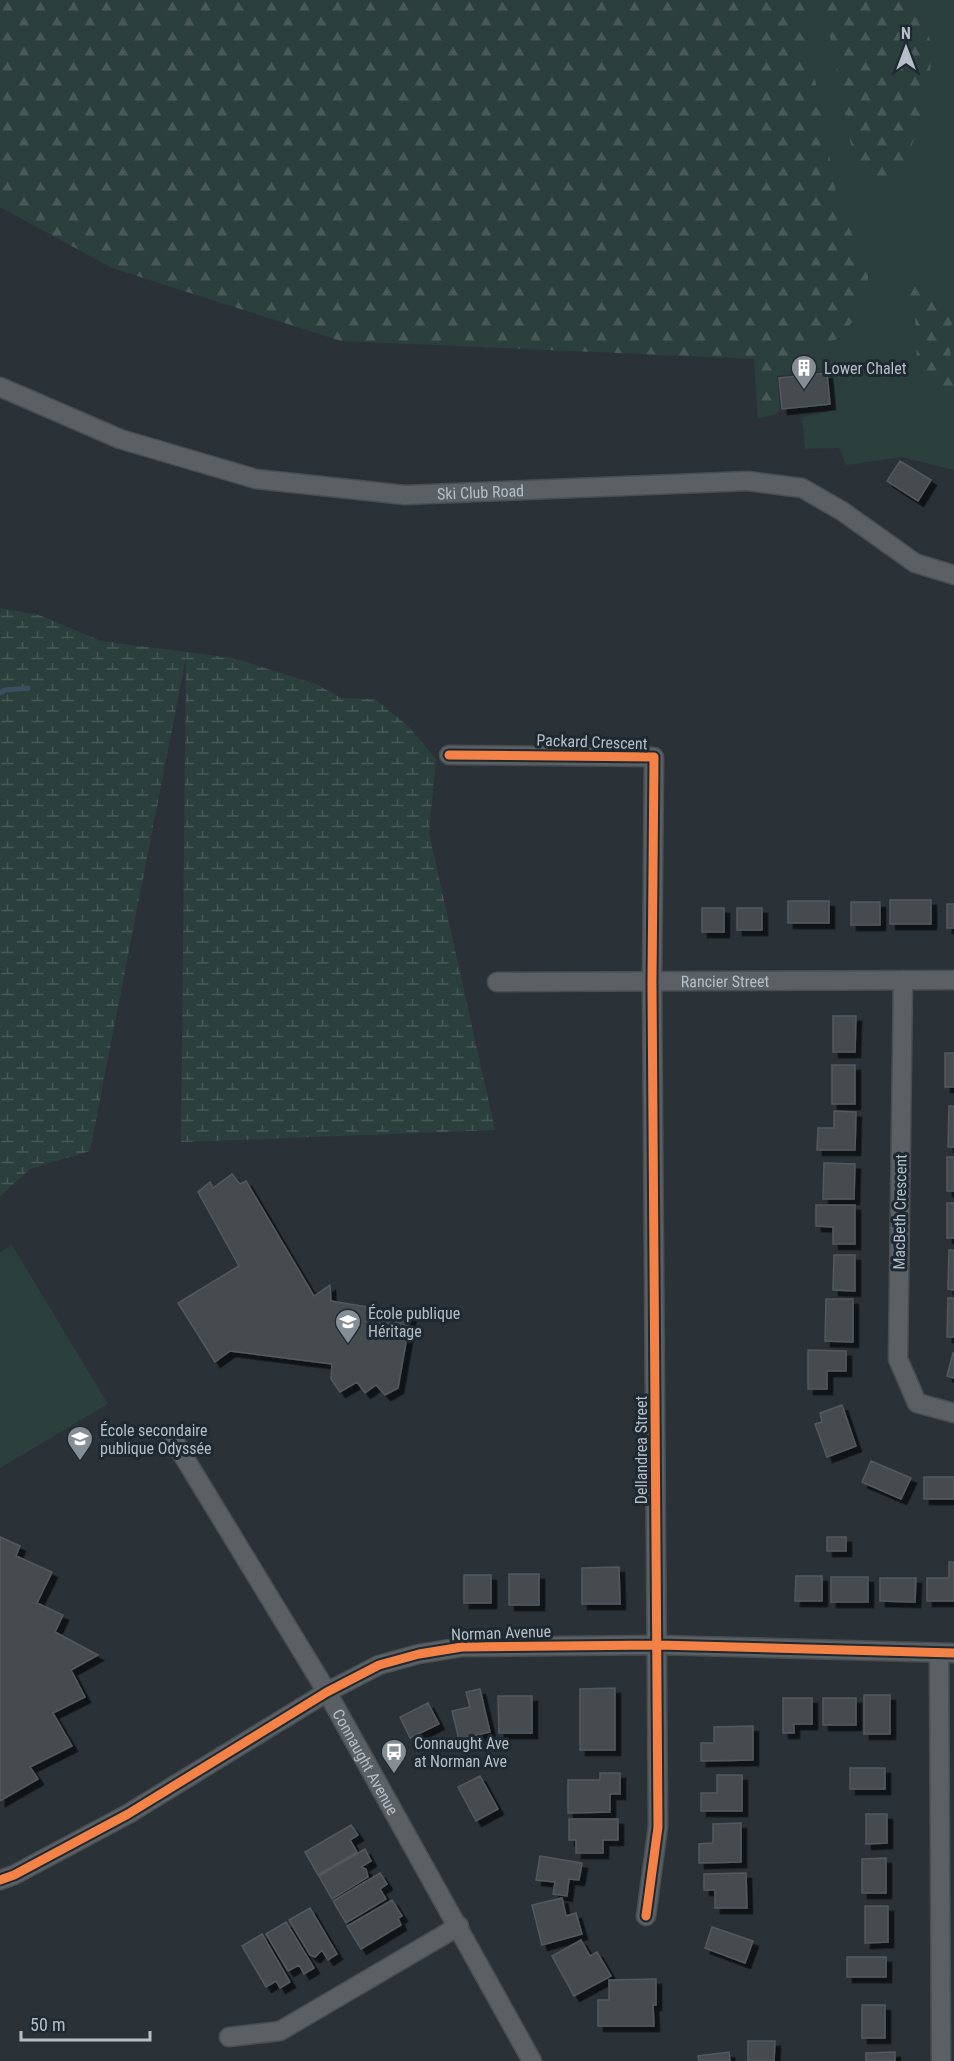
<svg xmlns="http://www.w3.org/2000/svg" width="954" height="2061" font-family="'Roboto Condensed',sans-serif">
  <defs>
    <pattern id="forest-firs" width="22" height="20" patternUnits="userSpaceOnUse" patternTransform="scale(1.5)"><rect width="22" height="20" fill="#2b3f3d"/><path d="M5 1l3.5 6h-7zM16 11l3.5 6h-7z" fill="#485958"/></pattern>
    <pattern id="wetland-marsh" width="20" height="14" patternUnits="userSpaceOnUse" patternTransform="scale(1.5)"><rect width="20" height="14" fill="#2b3f3d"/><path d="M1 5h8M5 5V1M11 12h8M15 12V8" fill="none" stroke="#485958"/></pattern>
    <filter id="shadow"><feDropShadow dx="5.5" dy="5.5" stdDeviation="0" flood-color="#0009"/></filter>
  </defs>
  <rect width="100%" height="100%" fill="#2b3237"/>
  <path fill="#2b3f3d" d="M 804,0 L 954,0 L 954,470 L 902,457 L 846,465 L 839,448 L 805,449 L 802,417 L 832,411 L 828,371 L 791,374 L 796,358 L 800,351 L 841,338 L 868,282 L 836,191 L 808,41 Z
    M 12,1245 L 108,1404 L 0,1468 L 0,1252 Z"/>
  <path fill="url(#forest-firs)" d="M 0,0 L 804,0 L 808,41 L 836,191 L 850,230 L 868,269 L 868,282 L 855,317 L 841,338 L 801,351 L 796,358 L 791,374 L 777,376 L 780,409 L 776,414 L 758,419 L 754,359 L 341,341 L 112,268 L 0,207 Z
    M 823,0 L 908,0 C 920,14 928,26 931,45 C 935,68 913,163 895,177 C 890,182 880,183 873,186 L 861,180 L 853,156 Z
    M 912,277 L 920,279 L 938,295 L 949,309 L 952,323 L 948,338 L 953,369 L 953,392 L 943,396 L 930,390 L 924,382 L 917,360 L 915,316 L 908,286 Z"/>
  <path fill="url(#wetland-marsh)" d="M 0,608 L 39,615 L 101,641 L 233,658 L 316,684 L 341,698 L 375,699 L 408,726 L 436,759 L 429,833 L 495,1130 L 181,1142 L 186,657 L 90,1151 L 30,1169 L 0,1196 Z"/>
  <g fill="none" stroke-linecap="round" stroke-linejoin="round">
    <path stroke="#3b505f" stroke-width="5" d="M 0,693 L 5,690 L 28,688"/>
  </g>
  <path fill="#454b4f" stroke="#535a5f" stroke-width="1.5" filter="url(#shadow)" d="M 827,373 L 830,404 L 782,409 L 779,378 Z
    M 900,461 L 931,480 L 918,501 L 887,481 Z
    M 890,900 L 931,900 L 931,924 L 890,924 Z
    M 788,901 L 829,901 L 829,923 L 788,923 Z
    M 851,902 L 880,902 L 880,925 L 851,925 Z
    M 947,904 L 954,904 L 954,928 L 947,928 Z
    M 702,908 L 724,908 L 724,932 L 702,932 Z
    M 737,908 L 762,908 L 762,930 L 737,930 Z
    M 833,1016 L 856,1016 L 855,1052 L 833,1052 Z
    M 945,1053 L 954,1053 L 954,1087 L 945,1087 Z
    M 832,1065 L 855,1065 L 855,1104 L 832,1104 Z
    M 949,1106 L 954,1106 L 954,1147 L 948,1147 Z
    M 834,1111 L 856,1112 L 855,1150 L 817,1150 L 818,1128 L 834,1128 Z
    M 947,1157 L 954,1157 L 954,1191 L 947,1191 Z
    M 824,1163 L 855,1164 L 854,1199 L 823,1199 Z
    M 232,1174 L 240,1184 L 246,1181 L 314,1296 L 330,1285 L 331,1301 L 411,1314 L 398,1388 L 385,1395 L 376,1385 L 365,1393 L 357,1382 L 340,1392 L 331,1379 L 332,1364 L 230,1351 L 215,1362 L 178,1303 L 239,1266 L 198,1192 L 210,1182 L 213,1188 Z
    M 947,1203 L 954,1203 L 954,1238 L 947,1238 Z
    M 816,1205 L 855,1205 L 855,1244 L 833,1244 L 833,1227 L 816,1226 Z
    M 949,1250 L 954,1250 L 954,1290 L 948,1289 Z
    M 834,1255 L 855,1255 L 855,1291 L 833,1290 Z
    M 948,1298 L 954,1298 L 954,1337 L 947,1337 Z
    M 826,1299 L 853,1299 L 853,1342 L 825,1341 Z
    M 808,1350 L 846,1351 L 846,1371 L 827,1371 L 827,1389 L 808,1389 Z
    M 953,1353 L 954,1353 L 954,1378 L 947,1376 Z
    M 842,1405 L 856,1446 L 827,1457 L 815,1424 L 822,1422 L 820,1413 Z
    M 871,1461 L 911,1478 L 901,1499 L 862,1482 Z
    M 924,1477 L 954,1477 L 954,1499 L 924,1499 Z
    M 0,1537 L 20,1546 L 16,1556 L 52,1572 L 37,1603 L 63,1615 L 55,1632 L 98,1655 L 71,1670 L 85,1697 L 53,1713 L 72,1746 L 30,1767 L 38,1779 L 0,1801 Z
    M 827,1537 L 846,1537 L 846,1551 L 827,1551 Z
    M 949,1562 L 954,1562 L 954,1601 L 927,1601 L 927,1578 L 949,1578 Z
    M 619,1567 L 620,1604 L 582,1604 L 582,1568 Z
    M 509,1574 L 539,1574 L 539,1605 L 509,1605 Z
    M 464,1575 L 491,1575 L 491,1603 L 464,1603 Z
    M 796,1576 L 822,1576 L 822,1601 L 795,1601 Z
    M 831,1577 L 868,1577 L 868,1602 L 831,1602 Z
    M 880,1578 L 916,1578 L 915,1602 L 880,1601 Z
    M 615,1688 L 615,1750 L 580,1750 L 580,1689 Z
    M 480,1689 L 490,1732 L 459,1739 L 452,1711 L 470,1707 L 466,1692 Z
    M 864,1695 L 890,1695 L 890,1734 L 864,1734 Z
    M 498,1696 L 532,1696 L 532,1733 L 499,1733 Z
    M 783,1698 L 812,1698 L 812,1724 L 794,1724 L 794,1733 L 783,1733 Z
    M 823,1698 L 856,1698 L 856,1725 L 823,1725 Z
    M 428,1703 L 439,1724 L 410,1738 L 400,1717 Z
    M 753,1726 L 753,1760 L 701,1761 L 701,1743 L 714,1743 L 714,1727 Z
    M 850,1768 L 885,1768 L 885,1789 L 850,1789 Z
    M 600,1773 L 620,1773 L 620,1794 L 610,1794 L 610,1812 L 568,1813 L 568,1780 L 600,1780 Z
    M 717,1775 L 742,1775 L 742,1811 L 701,1811 L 701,1793 L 717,1793 Z
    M 480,1776 L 498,1809 L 476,1821 L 458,1787 Z
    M 866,1814 L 887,1814 L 887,1843 L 866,1844 Z
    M 569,1819 L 618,1819 L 618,1840 L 603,1840 L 603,1853 L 576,1853 L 576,1840 L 569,1840 Z
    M 741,1823 L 741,1862 L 699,1863 L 699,1844 L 713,1843 L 713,1824 Z
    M 351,1825 L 358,1835 L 350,1840 L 357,1852 L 318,1875 L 305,1852 Z
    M 365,1849 L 371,1861 L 361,1867 L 366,1869 L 368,1877 L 332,1899 L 319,1876 Z
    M 540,1856 L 582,1863 L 579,1880 L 569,1879 L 567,1896 L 553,1894 L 555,1882 L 536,1880 Z
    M 886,1858 L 886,1893 L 862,1893 L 862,1859 Z
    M 380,1873 L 387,1884 L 380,1889 L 386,1899 L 346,1923 L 333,1901 Z
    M 746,1873 L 747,1908 L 715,1908 L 715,1890 L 704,1890 L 704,1874 Z
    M 562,1898 L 566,1916 L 576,1913 L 582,1934 L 542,1945 L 532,1905 Z
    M 392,1900 L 402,1916 L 398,1918 L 401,1925 L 361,1949 L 347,1926 Z
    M 865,1906 L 888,1906 L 888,1942 L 865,1943 Z
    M 310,1908 L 337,1954 L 328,1960 L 322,1950 L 315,1957 L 310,1955 L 289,1920 Z
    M 286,1922 L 314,1968 L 304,1974 L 299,1965 L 288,1971 L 266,1934 Z
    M 712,1927 L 753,1941 L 745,1963 L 705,1948 Z
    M 262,1934 L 290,1982 L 280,1988 L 276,1981 L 266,1987 L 242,1946 Z
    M 581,1940 L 590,1956 L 597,1952 L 611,1976 L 574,1996 L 552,1956 Z
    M 847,1957 L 886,1957 L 886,1977 L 847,1977 Z
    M 656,1979 L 656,2005 L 653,2005 L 654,2026 L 598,2026 L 598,2000 L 609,2000 L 609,1980 Z
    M 862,2005 L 885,2005 L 885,2038 L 862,2038 Z
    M 748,2041 L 775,2041 L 774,2061 L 748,2061 Z
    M 729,2052 L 730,2061 L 699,2061 L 698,2056 Z
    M 895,2052 L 895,2061 L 866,2061 L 866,2053 Z"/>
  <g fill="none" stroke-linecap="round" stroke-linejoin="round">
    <defs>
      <g id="minor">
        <path id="s1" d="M 0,387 L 120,439 L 256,479 L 405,495 L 748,481 L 802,488 L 842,511 L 915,563 L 954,575"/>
        <path d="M 449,755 L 654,757 L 652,983 L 658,1827 L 646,1916"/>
        <path d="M 903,980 L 898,1359 L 917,1403 L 954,1413"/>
        <path id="s2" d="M 497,982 L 954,980"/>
        <path id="s3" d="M 173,1439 L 327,1692 L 532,2061"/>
        <path d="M 939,1653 L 941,2061"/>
        <path d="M 0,1880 L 14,1875 L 128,1814 L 327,1692 L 379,1665 L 419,1654 L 462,1647 L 658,1645 L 954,1653"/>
        <path d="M 229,2037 L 280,2031 L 459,1926"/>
      </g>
    </defs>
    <use href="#minor" stroke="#494e52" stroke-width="21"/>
    <use href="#minor" stroke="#5b6065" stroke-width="18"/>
    <defs>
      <path id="cycleway" d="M 449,755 L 654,757 L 652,983 L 658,1827 L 646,1916
        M 0,1880 L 14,1875 L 128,1814 L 327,1692 L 379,1665 L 419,1654 L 462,1647 L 658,1645 L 954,1653"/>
    </defs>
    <use href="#cycleway" stroke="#1f2931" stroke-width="13"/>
    <use href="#cycleway" stroke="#f48246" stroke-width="9"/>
  </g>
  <defs>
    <symbol id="building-pin" viewBox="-11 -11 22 30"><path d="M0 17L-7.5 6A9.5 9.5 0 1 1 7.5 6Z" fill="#858e95" stroke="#1f2931"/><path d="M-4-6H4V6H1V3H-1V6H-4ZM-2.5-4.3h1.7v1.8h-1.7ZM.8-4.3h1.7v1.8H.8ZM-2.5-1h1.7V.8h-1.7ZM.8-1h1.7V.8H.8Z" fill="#fff"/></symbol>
    <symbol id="school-pin" viewBox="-11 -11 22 30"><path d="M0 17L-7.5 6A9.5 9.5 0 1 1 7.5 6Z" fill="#858e95" stroke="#1f2931"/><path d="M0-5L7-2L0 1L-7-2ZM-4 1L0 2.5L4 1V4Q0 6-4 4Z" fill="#fff"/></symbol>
    <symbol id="bus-pin" viewBox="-11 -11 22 30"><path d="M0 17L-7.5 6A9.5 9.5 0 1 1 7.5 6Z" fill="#858e95" stroke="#1f2931"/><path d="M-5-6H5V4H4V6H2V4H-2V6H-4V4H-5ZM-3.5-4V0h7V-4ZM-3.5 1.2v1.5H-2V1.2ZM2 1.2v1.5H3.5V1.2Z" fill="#fff"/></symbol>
  </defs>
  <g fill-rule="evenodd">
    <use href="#building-pin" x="789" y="353" width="30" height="40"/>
    <use href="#school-pin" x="333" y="1307" width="30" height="40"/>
    <use href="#school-pin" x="65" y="1424" width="30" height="40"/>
    <use href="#bus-pin" x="379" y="1737" width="30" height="40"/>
  </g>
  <g text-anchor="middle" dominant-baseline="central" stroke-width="6" stroke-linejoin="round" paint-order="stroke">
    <g font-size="16" fill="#b5bfc7" stroke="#1f2931" text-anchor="start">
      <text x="824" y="368">Lower Chalet</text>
      <text x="368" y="1313">École publique<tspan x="368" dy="18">Héritage</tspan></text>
      <text x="100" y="1430">École secondaire<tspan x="100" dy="18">publique Odyssée</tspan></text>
      <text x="414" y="1743">Connaught Ave<tspan x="414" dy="18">at Norman Ave</tspan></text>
    </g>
    <g font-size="16" fill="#b5bfc7" stroke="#1f2931">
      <text stroke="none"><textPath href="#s1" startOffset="498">Ski Club Road</textPath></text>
      <text transform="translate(592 742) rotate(2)">Packard Crescent</text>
      <text stroke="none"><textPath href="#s2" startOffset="228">Rancier Street</textPath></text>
      <text transform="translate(900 1212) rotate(-89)">MacBeth Crescent</text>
      <text transform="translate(641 1450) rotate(-90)">Dellandrea Street</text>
      <text transform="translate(501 1633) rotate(-2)">Norman Avenue</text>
      <text stroke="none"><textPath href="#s3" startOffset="376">Connaught Avenue</textPath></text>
    </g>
  </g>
  <g transform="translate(906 48)" stroke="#1f2931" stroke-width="4.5" paint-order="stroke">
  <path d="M0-4.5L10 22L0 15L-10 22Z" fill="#b5bfc7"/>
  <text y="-9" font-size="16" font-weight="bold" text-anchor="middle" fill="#b5bfc7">N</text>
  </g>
  <path d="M21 2031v9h129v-9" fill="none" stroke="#b5bfc7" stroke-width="3"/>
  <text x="30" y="2031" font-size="18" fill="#b5bfc7" stroke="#1f2931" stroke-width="4.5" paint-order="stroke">50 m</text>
</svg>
